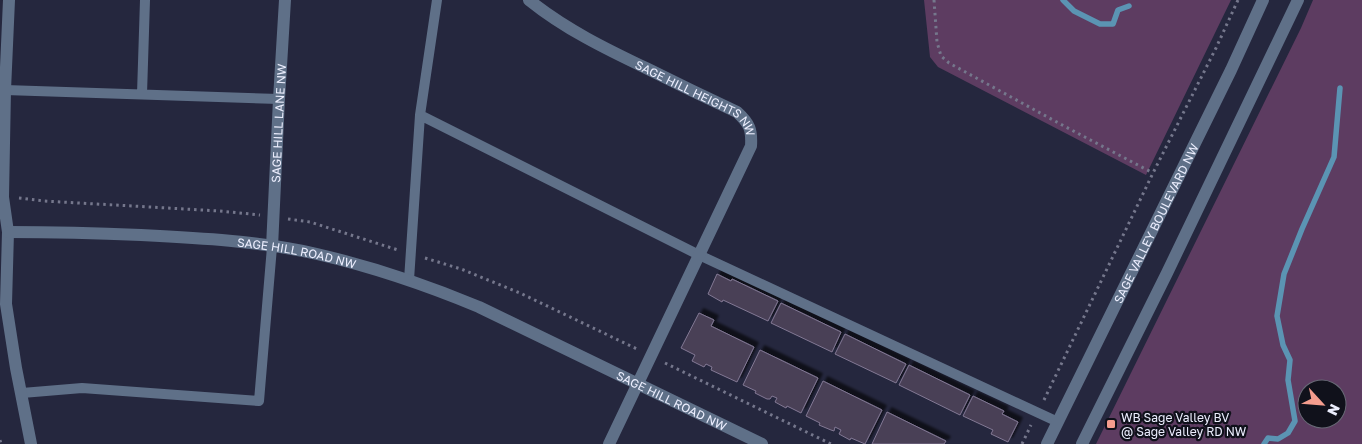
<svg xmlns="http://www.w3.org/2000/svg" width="1362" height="444" font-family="'Golos Text',sans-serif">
  <defs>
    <filter id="shadow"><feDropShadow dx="4.5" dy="-4.5" stdDeviation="1" flood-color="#0009"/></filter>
  </defs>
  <rect width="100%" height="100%" fill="#25273e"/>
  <path fill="#5d3c61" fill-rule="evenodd" d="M 924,0 L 1231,0 L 1146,175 L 938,67 L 930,57 Z
    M 1313,0 L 1362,0 L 1362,444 L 1096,444 L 1301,28 ZM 1307,389 L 1337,389 L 1337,419 L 1307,419 Z"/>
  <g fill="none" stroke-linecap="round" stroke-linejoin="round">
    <path stroke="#5b94b3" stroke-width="5.5" d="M 1063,0 L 1074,11 L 1100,24 L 1113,24 L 1118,10 L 1129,6
      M 1264,444 L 1268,438 L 1278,439 L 1288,433 L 1295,421 L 1288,380 L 1290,360 L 1283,345 L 1277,316 L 1284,274 L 1302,229 L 1334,157 L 1340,88"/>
  </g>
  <path fill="#483f57" stroke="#837994" filter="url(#shadow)" d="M 717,274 L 731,281 L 732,279 L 778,301 L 768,321 L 723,300 L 722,302 L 708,294 Z
    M 781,303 L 841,332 L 832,352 L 771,323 Z
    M 699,313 L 714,320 L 711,326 L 754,347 L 737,382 L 711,370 L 712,367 L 706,364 L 704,367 L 692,361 L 695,355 L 681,348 Z
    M 845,334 L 906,364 L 896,383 L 835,354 Z
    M 760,350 L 818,378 L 801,413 L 787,406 L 786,408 L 775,402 L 777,398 L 772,396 L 770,399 L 767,399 L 755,393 L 756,391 L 743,385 Z
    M 909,365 L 970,395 L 960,415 L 899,385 Z
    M 823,381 L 882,410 L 865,444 L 851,438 L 850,440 L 839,434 L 841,430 L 835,427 L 834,431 L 831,430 L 819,425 L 820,423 L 806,416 Z
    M 973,396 L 1004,411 L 1002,414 L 1018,422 L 1008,442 L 991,434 L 993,430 L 963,416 Z
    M 887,412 L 946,441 L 944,444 L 872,444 Z"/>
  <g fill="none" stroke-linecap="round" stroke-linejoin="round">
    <path stroke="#75778c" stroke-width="3" stroke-dasharray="2.5 4" stroke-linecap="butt" d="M 934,0 L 937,42 L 941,56 L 949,63 L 1064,126 L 1153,173
      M 19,198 L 44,201 L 220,211 L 260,215
      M 288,219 L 310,222 L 398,250
      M 425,258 L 461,269 L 520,293 L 637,349
      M 665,363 L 831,444
      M 1044,400 L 1153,173 L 1216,48 L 1238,0
      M 0,440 L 1,444
      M 1022,444 L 1031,425"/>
    <path stroke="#5f7088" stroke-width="10" d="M 5,90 L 279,99
      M 142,94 L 145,0
      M 420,115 L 699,255 L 1058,422
      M 409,280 L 420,115 L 437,0
      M 22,393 L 82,388 L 259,401 L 272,247"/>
    <g stroke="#5f7088" stroke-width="12">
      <path d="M 9,0 L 5,90 L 3,197 L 8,232 L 6,304 L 16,368 L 31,444"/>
      <path id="s1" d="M 529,0 C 565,29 606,49 648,69 C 678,84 707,98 737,112 C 750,124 752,130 751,146 L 609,444"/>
      <path id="s2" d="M 8,232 C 52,232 96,233 141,235 C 200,238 259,241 317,254 C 373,267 426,285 479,307 L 762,444"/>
      <path id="s3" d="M 272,247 L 279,99 L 285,0"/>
    </g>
    <g stroke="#5f7088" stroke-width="12">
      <path id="s4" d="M 1047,444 L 1231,70 L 1263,0"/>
      <path d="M 1082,444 L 1167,273 L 1298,0"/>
    </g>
  </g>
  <rect fill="#f59d8e" stroke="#10111b" stroke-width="2" x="1106" y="419" width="10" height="10" rx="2.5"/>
  <g text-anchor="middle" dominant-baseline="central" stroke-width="4.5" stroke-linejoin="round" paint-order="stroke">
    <g font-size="12" fill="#eceefe" stroke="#10111b">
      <text stroke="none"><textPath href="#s1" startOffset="195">SAGE HILL HEIGHTS NW</textPath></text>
      <text stroke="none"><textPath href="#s3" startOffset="124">SAGE HILL LANE NW</textPath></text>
      <text stroke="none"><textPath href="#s4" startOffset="246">SAGE VALLEY BOULEVARD NW</textPath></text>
      <text stroke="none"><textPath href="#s2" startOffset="290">SAGE HILL ROAD NW</textPath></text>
      <text stroke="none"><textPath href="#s2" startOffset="695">SAGE HILL ROAD NW</textPath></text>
    </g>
    <g font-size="12" fill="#eceefe" stroke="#10111b" text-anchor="start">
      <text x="1121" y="417">WB Sage Valley BV<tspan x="1121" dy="14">@ Sage Valley RD NW</tspan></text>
    </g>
  </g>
  <g transform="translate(1322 404) rotate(116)"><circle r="24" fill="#10111b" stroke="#686976"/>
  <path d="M0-4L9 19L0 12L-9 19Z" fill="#f59d8e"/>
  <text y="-8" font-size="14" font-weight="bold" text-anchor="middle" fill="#eceefe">N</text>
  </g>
</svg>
